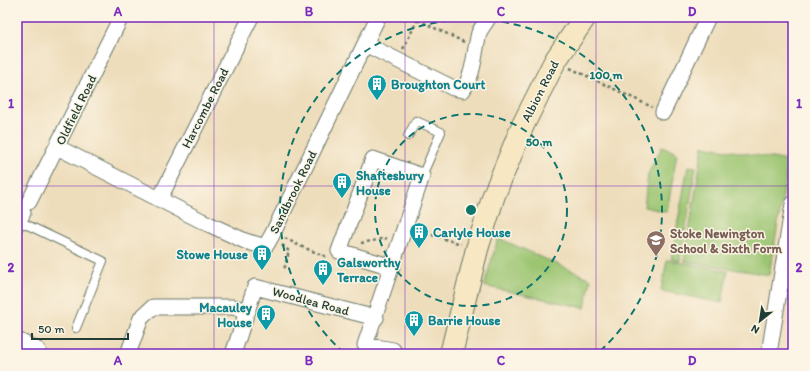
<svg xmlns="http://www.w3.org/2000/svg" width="810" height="371" font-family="Itim,sans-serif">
  <rect width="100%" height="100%" fill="#fcf5e5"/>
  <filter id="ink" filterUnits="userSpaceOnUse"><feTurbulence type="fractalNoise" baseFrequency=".025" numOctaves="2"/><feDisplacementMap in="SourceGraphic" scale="8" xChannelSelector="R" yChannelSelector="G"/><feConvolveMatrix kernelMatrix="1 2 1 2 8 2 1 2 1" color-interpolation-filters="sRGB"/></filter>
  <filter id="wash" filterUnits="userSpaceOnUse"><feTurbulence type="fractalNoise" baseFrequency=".012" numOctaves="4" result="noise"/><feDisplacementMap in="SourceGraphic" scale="16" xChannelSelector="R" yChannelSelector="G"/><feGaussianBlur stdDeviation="0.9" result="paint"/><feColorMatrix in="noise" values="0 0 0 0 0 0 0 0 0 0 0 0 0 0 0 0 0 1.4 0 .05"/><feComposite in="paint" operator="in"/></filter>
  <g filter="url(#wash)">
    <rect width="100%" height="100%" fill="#edb"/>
    <path fill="#9bc571" stroke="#5d8152" d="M 703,146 L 789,161 L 769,275 L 684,261 Z
      M 662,147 L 677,153 L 667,212 L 644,207 L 648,174 Z
      M 688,166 L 696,167 L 680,261 L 671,259 Z
      M 498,238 L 591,279 L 585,308 L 484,286 Z
      M 667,260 L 728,271 L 722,303 L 661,291 Z"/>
  </g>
  <g filter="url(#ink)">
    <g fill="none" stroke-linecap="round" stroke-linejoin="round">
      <defs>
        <path id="service" d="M 408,136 L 416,121 L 441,132 L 422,176
          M 19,221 L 103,261 L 76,328
          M 781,283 L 793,285"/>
        <path id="minor" d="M 365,44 L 453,88 L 463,90 C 475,72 474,52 479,33 C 481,28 486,22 489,17
          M 663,112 L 708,17
          M 57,147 L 202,221 L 245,241 L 262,246 L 267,244 L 272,235 L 378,17
          M 160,198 L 251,17
          M 29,202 L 121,17
          M 17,209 L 23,213 L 17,224
          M 392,267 L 339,251 L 373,159 L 422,176 L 365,345 L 393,350 L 393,354
          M 17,340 L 38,350 L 37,354
          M 128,354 L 141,318 L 153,307 L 233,307 L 248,311
          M 233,354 L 255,287 L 376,318
          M 769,354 L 793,204"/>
        <path id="secondary" d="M 451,354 L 477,249 L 494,195 L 523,125 L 555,61 L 585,17"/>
      </defs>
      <use href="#service" stroke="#677563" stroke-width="10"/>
      <use href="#minor" stroke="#677563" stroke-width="17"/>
      <use href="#secondary" stroke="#677563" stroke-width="24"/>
      <path stroke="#677563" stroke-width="2.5" stroke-dasharray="3 3" stroke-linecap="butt" d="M 418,20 L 464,42
        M 403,49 L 419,17
        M 570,68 L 652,107
        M 432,235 L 461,244
        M 285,238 L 300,246 L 327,257
        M 361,243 L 387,238
        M 282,245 L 289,251 L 284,270"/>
      <use href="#service" stroke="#fff" stroke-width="8"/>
      <use href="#minor" stroke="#fff" stroke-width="15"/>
      <use href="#secondary" stroke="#f7e8c3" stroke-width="22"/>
    </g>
  </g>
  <path fill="none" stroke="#7b2cbf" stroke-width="1" stroke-opacity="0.55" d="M 214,17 L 214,354M 405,17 L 405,354M 596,17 L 596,354M 17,186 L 793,186"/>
  <g fill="none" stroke="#0f766e" stroke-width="2" stroke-dasharray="7 5">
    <circle cx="471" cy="210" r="96"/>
    <path d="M344 353A191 191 0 1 1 598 353"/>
  </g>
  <defs>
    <symbol id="building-pin" viewBox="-11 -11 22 30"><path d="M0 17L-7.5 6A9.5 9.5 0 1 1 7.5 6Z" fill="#0f9aa8" stroke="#fcf5e5"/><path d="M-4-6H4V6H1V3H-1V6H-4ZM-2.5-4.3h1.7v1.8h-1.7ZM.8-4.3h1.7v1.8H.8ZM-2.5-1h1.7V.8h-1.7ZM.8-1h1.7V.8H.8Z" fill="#fff"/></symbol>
    <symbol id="school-pin" viewBox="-11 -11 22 30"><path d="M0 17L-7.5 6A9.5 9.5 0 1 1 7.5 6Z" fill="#8d6e63" stroke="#fcf5e5"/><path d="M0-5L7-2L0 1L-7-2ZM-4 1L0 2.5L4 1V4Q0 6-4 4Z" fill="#fff"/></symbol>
  </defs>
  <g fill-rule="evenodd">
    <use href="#building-pin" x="366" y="73" width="22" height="30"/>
    <use href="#building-pin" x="331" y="171" width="22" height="30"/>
    <use href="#building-pin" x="408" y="221" width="22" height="30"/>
    <use href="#school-pin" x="645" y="229" width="22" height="30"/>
    <use href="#building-pin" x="251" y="243" width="22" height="30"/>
    <use href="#building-pin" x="312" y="258" width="22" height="30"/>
    <use href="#building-pin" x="255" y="303" width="22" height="30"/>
    <use href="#building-pin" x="403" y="309" width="22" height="30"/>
  </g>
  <g text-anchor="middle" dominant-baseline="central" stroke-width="3" stroke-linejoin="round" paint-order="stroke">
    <g font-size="13" font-weight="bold" fill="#0d838f" stroke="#fcf5e5" text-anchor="start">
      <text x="391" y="84">Broughton Court</text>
      <text x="356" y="175">Shaftesbury<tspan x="356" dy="15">House</tspan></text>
      <text x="433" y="232">Carlyle House</text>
      <text x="248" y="254" text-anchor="end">Stowe House</text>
      <text x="337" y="262">Galsworthy<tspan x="337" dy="15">Terrace</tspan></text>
      <text x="252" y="307" text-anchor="end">Macauley<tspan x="252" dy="15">House</tspan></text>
      <text x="428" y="320">Barrie House</text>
    </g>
    <g font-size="13" fill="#1f3d34" stroke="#fcf5e5">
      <text transform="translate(540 91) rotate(-63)">Albion Road</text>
      <text transform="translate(205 108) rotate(-63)">Harcombe Road</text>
      <text transform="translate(76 110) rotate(-64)">Oldfield Road</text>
      <text transform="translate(293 192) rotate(-64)">Sandbrook Road</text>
      <text transform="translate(311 301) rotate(15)">Woodlea Road</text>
    </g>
    <g font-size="13" font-weight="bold" fill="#785e54" stroke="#fcf5e5" text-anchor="start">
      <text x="670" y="233">Stoke Newington<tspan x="670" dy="15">School &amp; Sixth Form</tspan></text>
    </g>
  </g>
  <circle cx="471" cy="210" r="6" fill="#0f766e" stroke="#fcf5e5" stroke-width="2"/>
  <g font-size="12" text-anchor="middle" font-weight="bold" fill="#0f766e" stroke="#fcf5e5" stroke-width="3" stroke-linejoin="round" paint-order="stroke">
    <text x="606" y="79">100 m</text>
    <text x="539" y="146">50 m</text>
  </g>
  <rect width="810" height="371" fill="none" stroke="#fcf5e5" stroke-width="44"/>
  <g transform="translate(760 321) rotate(210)" stroke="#fcf5e5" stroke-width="3" paint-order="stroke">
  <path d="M0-3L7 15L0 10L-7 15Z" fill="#1f3d34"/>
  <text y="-6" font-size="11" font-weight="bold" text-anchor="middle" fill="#1f3d34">N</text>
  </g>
  <path d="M32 333v6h96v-6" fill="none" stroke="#1f3d34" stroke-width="2"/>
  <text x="38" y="333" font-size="12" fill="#1f3d34" stroke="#fcf5e5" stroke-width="3" paint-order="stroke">50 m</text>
  <rect x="22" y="22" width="766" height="327" fill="none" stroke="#7b2cbf" stroke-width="1.5"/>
  <g font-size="13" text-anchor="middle" font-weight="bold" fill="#7b2cbf">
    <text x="118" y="16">A</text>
    <text x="309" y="16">B</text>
    <text x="501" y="16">C</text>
    <text x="692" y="16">D</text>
    <text x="11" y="108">1</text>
    <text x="799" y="108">1</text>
    <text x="11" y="272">2</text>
    <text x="799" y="272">2</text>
    <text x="118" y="365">A</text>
    <text x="309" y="365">B</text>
    <text x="501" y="365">C</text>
    <text x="692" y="365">D</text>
  </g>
</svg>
